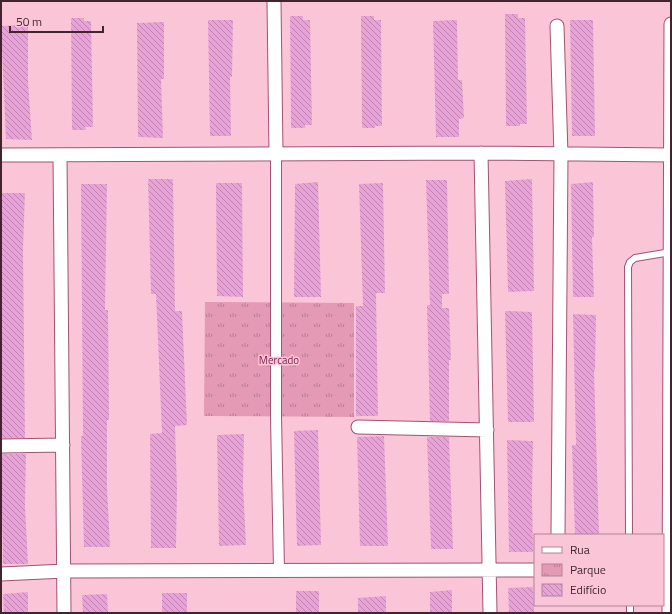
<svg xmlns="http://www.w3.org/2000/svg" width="672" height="614" font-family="'Titillium Web',sans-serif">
  <defs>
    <pattern id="park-tufts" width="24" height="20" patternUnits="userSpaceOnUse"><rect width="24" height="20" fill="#e49ab5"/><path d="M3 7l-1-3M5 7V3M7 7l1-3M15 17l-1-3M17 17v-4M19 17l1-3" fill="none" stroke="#ba7d94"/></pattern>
    <pattern id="building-back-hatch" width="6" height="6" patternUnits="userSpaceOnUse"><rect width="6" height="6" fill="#e9a2d8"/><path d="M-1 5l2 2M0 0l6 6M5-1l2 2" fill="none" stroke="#be84b0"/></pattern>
  </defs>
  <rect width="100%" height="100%" fill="#fbc5d8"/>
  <path fill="url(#park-tufts)" d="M 205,302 L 354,303 L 354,417 L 204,416 Z"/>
  <path fill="url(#building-back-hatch)" d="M 505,14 L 518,14 L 518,18 L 525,18 L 527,124 L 520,124 L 520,126 L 506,126 Z
    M 290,16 L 303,16 L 303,20 L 310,20 L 312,125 L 305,125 L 305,128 L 291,128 Z
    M 361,16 L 374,16 L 374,20 L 381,20 L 382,126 L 375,126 L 375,128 L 362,128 Z
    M 71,18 L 84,18 L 84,21 L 91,21 L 93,127 L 85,127 L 86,130 L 72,130 Z
    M 208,20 L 233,20 L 232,77 L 230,77 L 231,136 L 210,136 Z
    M 457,20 L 458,80 L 462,80 L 464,118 L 459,119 L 459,137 L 436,137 L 433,21 Z
    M 570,20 L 593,20 L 595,136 L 572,136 Z
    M 164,22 L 164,79 L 161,79 L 163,138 L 138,137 L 137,23 Z
    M 28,25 L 28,81 L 32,140 L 6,139 L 1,26 Z
    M 148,179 L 173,179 L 175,311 L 182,311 L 187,425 L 175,426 L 177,489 L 176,548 L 151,548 L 150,434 L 162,433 L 156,294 L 151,294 Z
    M 532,179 L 534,291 L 508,292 L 505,181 Z
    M 426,180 L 447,180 L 449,294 L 442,294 L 442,308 L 449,308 L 451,360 L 449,360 L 449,421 L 430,421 L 427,305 L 430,305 Z
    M 318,182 L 321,297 L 294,297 L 295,184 Z
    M 593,182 L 594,237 L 592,237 L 594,297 L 573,297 L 571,184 Z
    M 216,183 L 242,183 L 243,297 L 217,296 Z
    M 383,183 L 385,293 L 376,293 L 378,416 L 356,416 L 356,306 L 363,306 L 359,184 Z
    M 81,184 L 107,184 L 105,310 L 108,310 L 109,420 L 107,420 L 107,487 L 110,547 L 84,547 L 81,436 L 83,436 Z
    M 1,193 L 25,193 L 23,249 L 25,438 L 1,438 Z
    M 505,311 L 532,312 L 534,422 L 508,422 Z
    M 573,314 L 596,315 L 595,370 L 594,371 L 599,535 L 575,535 L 572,445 L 576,445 Z
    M 318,430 L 321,545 L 297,546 L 294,431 Z
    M 244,434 L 243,485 L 246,545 L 219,546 L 217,435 Z
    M 384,436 L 388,546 L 360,546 L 357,437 Z
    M 427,437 L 449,437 L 453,549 L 431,549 Z
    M 507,440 L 533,441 L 532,494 L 533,552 L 509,552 Z
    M 1,454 L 26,454 L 25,506 L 28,564 L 3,564 Z
    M 533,587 L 534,613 L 509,613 L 508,588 Z
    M 452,590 L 452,613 L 430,613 L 430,592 Z
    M 296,591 L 319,591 L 319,613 L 296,613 Z
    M 28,592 L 28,613 L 4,613 L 3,594 Z
    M 162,593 L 187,593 L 187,613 L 162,613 Z
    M 107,594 L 108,613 L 83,613 L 82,595 Z
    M 386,596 L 386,613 L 358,613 L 358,598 Z"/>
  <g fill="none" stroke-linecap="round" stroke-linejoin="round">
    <defs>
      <path id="service" d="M 629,535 L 628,267 L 630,262 L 635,258 L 671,252
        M 630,605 L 630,613"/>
      <path id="pedestrian" d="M 276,154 L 276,417 L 279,570"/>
      <path id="minor" d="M 274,1 L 276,154
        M 557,26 L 561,155 L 558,535
        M 481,153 L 490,613
        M 1,155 L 481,153 L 671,155
        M 60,155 L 64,613
        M 358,427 L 487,430
        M 1,446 L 63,445
        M 1,574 L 65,571 L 535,570
        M 669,613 L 671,24"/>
    </defs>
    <use href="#service" stroke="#a15373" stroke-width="8"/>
    <use href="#pedestrian" stroke="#a15373" stroke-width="12"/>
    <use href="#minor" stroke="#a15373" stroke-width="15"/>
    <use href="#service" stroke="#fff" stroke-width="6"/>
    <use href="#pedestrian" stroke="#fff" stroke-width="10"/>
    <use href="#minor" stroke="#fff" stroke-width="13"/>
  </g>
  <g text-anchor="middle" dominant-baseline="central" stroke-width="3" stroke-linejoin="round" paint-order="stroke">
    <g font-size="11" fill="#7f1e4d" stroke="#fbc5d8">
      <text x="279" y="360">Mercado</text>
    </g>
  </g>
  <rect width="672" height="614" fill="none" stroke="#442330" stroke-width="4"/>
  <rect x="534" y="534" width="130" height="72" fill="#fbc5d8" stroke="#b28495"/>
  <rect x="542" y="547" width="20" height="6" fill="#ffffff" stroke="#b28495"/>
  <text x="570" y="554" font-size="12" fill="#442330">Rua</text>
  <rect x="542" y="564" width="20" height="12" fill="url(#park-tufts)" stroke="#b28495"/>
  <text x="570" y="574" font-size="12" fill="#442330">Parque</text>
  <rect x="542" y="584" width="20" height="12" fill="url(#building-back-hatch)" stroke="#b28495"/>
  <text x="570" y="594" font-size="12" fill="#442330">Edifício</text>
  <path d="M10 26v6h93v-6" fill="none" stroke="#442330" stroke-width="2"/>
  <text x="16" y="26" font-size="12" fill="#442330" stroke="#fbc5d8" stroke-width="3" paint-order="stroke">50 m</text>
</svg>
